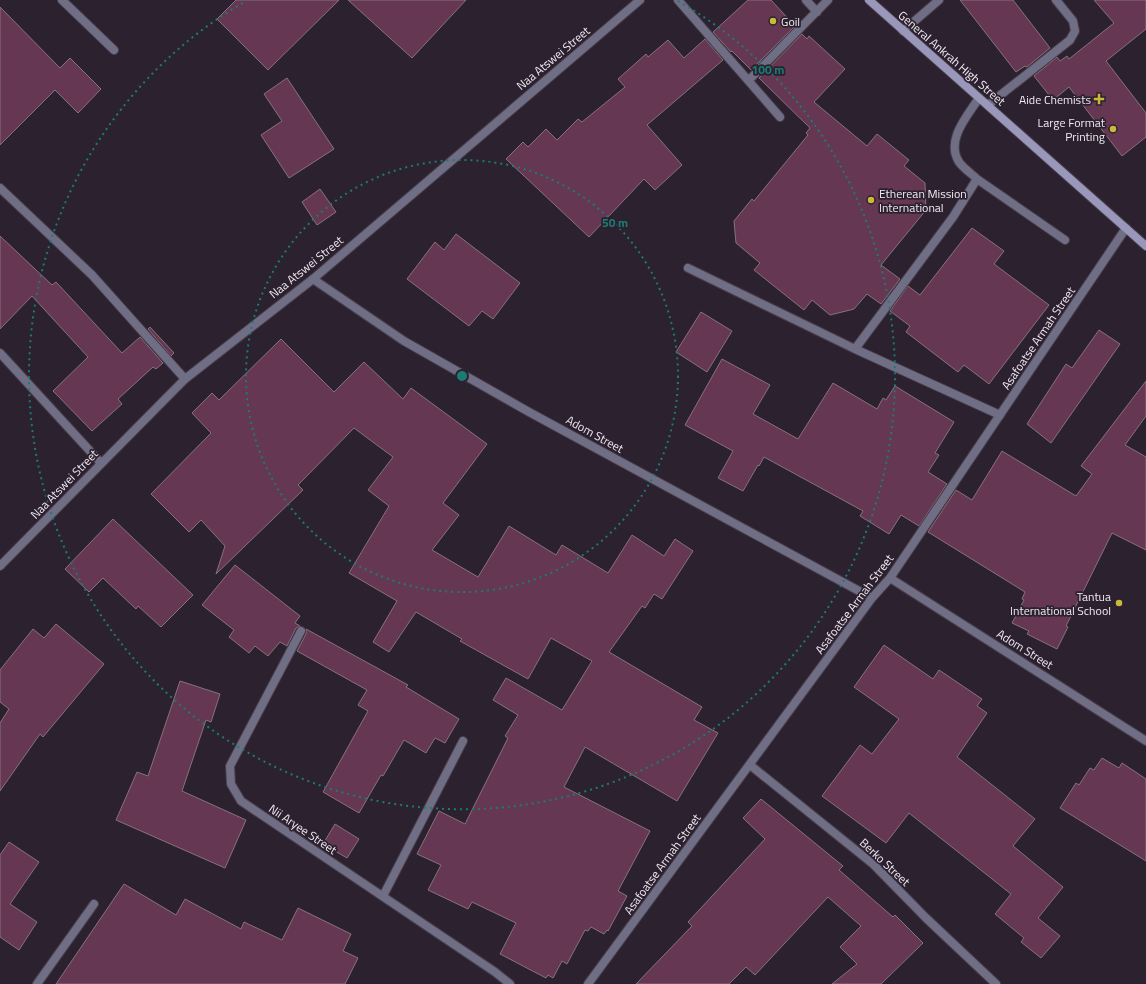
<svg xmlns="http://www.w3.org/2000/svg" width="1146" height="984" font-family="'Titillium Web',sans-serif">
  <rect width="100%" height="100%" fill="#2c212f"/>
  <path fill="#663752" stroke="#86727c" d="M 236,0 L 339,0 L 268,70 L 217,19 Z
    M 348,0 L 466,0 L 412,58 Z
    M 748,0 L 771,0 L 795,26 L 751,70 L 732,51 L 731,52 L 713,32 Z
    M 960,0 L 1013,0 L 1050,48 L 1027,67 L 1025,66 L 1016,72 Z
    M 1094,0 L 1146,0 L 1146,29 L 1106,61 L 1146,113 L 1146,137 L 1122,156 L 1069,87 L 1053,100 L 1034,76 L 1057,57 L 1060,61 L 1067,56 L 1069,59 L 1114,23 Z
    M 0,7 L 60,68 L 70,58 L 101,89 L 78,113 L 55,90 L 0,145 Z
    M 802,34 L 807,39 L 809,36 L 845,69 L 814,102 L 867,146 L 877,134 L 909,160 L 904,166 L 925,183 L 926,210 L 881,265 L 900,279 L 881,304 L 867,294 L 854,309 L 830,315 L 812,300 L 804,310 L 754,270 L 760,263 L 736,243 L 734,221 L 752,199 L 754,201 L 808,135 L 806,133 L 810,128 L 759,78 Z
    M 705,39 L 723,60 L 647,125 L 682,165 L 655,190 L 644,179 L 589,237 L 506,159 L 523,142 L 528,147 L 546,129 L 557,140 L 578,119 L 582,122 L 625,87 L 618,79 L 646,54 L 648,57 L 668,40 L 684,58 Z
    M 287,78 L 334,149 L 289,178 L 261,135 L 282,121 L 264,94 Z
    M 320,189 L 336,212 L 317,225 L 302,202 Z
    M 972,228 L 1004,251 L 994,264 L 1049,305 L 989,384 L 964,365 L 958,372 L 906,332 L 910,326 L 890,311 L 908,286 L 920,295 Z
    M 456,234 L 520,283 L 493,319 L 482,311 L 469,326 L 407,279 L 435,242 L 444,250 Z
    M 0,236 L 52,285 L 56,282 L 122,353 L 140,337 L 163,363 L 156,369 L 153,367 L 118,399 L 122,404 L 92,431 L 53,391 L 88,357 L 32,296 L 0,329 Z
    M 701,312 L 732,331 L 707,372 L 676,352 Z
    M 150,327 L 174,353 L 171,356 L 148,329 Z
    M 1099,330 L 1120,344 L 1051,443 L 1027,424 L 1066,364 L 1072,368 Z
    M 281,339 L 334,392 L 364,362 L 403,399 L 411,388 L 487,444 L 443,503 L 459,515 L 432,550 L 478,577 L 509,526 L 556,555 L 562,545 L 608,573 L 632,535 L 664,556 L 675,539 L 693,551 L 662,599 L 654,594 L 645,608 L 642,606 L 609,652 L 702,707 L 694,720 L 718,733 L 677,801 L 585,747 L 564,787 L 650,831 L 618,891 L 627,896 L 608,931 L 607,930 L 604,934 L 591,927 L 588,931 L 585,930 L 567,964 L 562,961 L 553,978 L 548,975 L 546,978 L 500,954 L 516,923 L 472,902 L 468,909 L 428,890 L 441,865 L 417,854 L 439,811 L 465,824 L 508,738 L 505,736 L 518,715 L 493,700 L 506,678 L 562,710 L 592,661 L 551,638 L 528,679 L 460,641 L 462,639 L 416,612 L 389,652 L 373,642 L 397,601 L 349,573 L 389,506 L 368,490 L 393,457 L 354,428 L 298,485 L 303,490 L 216,574 L 225,546 L 201,520 L 189,532 L 151,494 L 211,433 L 192,413 L 212,393 L 219,400 Z
    M 722,359 L 770,385 L 753,414 L 798,439 L 833,383 L 877,409 L 883,398 L 886,400 L 895,386 L 954,422 L 935,453 L 939,455 L 928,472 L 947,484 L 919,526 L 901,515 L 889,534 L 860,516 L 863,511 L 764,457 L 759,466 L 758,465 L 743,491 L 718,478 L 733,451 L 685,425 Z
    M 1146,381 L 1146,416 L 1125,445 L 1146,457 L 1146,550 L 1112,533 L 1066,626 L 1068,627 L 1057,649 L 1027,634 L 1029,631 L 1012,623 L 1024,600 L 1022,599 L 1025,592 L 928,532 L 956,490 L 972,500 L 1002,451 L 1076,496 L 1092,474 L 1081,466 Z
    M 113,519 L 193,595 L 161,627 L 138,606 L 136,609 L 103,578 L 89,592 L 65,569 Z
    M 235,565 L 300,616 L 295,623 L 300,626 L 296,628 L 287,646 L 280,642 L 268,656 L 255,646 L 249,653 L 229,637 L 234,630 L 202,605 Z
    M 56,624 L 104,664 L 43,737 L 40,734 L 0,791 L 0,723 L 9,709 L 0,702 L 0,670 L 33,629 L 44,638 Z
    M 306,629 L 408,685 L 406,687 L 459,719 L 445,743 L 435,738 L 426,753 L 404,740 L 383,776 L 381,775 L 359,813 L 323,792 L 368,711 L 358,705 L 367,690 L 297,651 L 306,634 Z
    M 884,645 L 933,679 L 939,670 L 982,699 L 977,706 L 987,713 L 957,757 L 1035,819 L 1013,846 L 1063,887 L 1038,918 L 1060,936 L 1041,958 L 1021,942 L 1024,938 L 995,914 L 1011,894 L 909,813 L 886,843 L 822,796 L 860,745 L 872,754 L 899,719 L 854,687 Z
    M 180,681 L 220,694 L 211,722 L 206,720 L 182,791 L 246,820 L 225,868 L 116,820 L 137,772 L 148,776 Z
    M 1102,758 L 1119,768 L 1122,763 L 1146,779 L 1146,861 L 1060,808 L 1076,783 L 1079,785 L 1090,768 L 1094,770 Z
    M 761,799 L 843,866 L 839,870 L 893,917 L 895,915 L 923,943 L 881,984 L 832,984 L 857,964 L 840,947 L 861,926 L 828,897 L 755,975 L 746,967 L 729,984 L 636,984 L 692,926 L 688,922 L 765,839 L 743,818 Z
    M 335,824 L 359,839 L 347,858 L 323,844 Z
    M 9,842 L 39,862 L 10,904 L 37,922 L 19,950 L 0,937 L 0,855 Z
    M 124,884 L 176,915 L 185,899 L 241,929 L 244,922 L 282,940 L 298,908 L 351,934 L 343,951 L 358,958 L 345,984 L 56,984 Z"/>
  <g fill="none" stroke-linecap="round" stroke-linejoin="round">
    <defs>
      <path id="service" d="M 62,0 L 114,50
        M 678,0 L 780,117
        M 806,0 L 817,12
        M 903,31 L 939,0
        M 749,80 L 828,0
        M 988,105 L 1070,40 L 1075,31 L 1073,21 L 1056,0
        M 977,179 L 1065,240
        M 0,188 L 92,275 L 185,379
        M 688,268 L 855,349 L 1000,415
        M 855,349 L 953,217 L 977,179 C 972,174 963,168 959,162 C 945,140 968,115 979,98
        M 0,353 L 101,463
        M 37,984 L 94,904"/>
      <path id="minor" d="M 313,279 L 404,341 L 529,412 L 872,598
        M 890,578 L 1146,741
        M 301,631 L 230,766 L 231,784 L 241,801 L 495,972 L 510,984
        M 750,765 L 873,864 L 926,918 L 996,984
        M 383,896 L 463,741
        M 588,984 L 872,598 L 890,578 L 1126,228"/>
      <path id="tertiary" d="M 0,566 L 185,379 L 313,279 L 640,0"/>
      <path id="secondary" d="M 869,0 L 1146,246"/>
    </defs>
    <use href="#service" stroke="#483d4b" stroke-width="10"/>
    <use href="#minor" stroke="#483d4b" stroke-width="10"/>
    <use href="#tertiary" stroke="#483d4b" stroke-width="10"/>
    <use href="#secondary" stroke="#483d4b" stroke-width="10"/>
    <use href="#service" stroke="#6f6e84" stroke-width="8"/>
    <use href="#minor" stroke="#6f6e84" stroke-width="8"/>
    <use href="#tertiary" stroke="#6f6e84" stroke-width="8"/>
    <use href="#secondary" stroke="#9997ba" stroke-width="8"/>
  </g>
  <g fill="none" stroke="#1a7c75" stroke-width="2" stroke-dasharray="2 4">
    <circle cx="462" cy="376" r="216"/>
    <path d="M678 1A433 433 0 1 1 246 1"/>
  </g>
  <g fill="#caba3a" stroke="#2c212f" stroke-width="1.5">
    <circle cx="773" cy="21" r="4"/>
    <path d="M1097 93h4v4h4v4h-4v4h-4v-4h-4v-4h4z"/>
    <circle cx="1113" cy="129" r="4"/>
    <circle cx="871" cy="200" r="4"/>
    <circle cx="1119" cy="603" r="4"/>
  </g>
  <g text-anchor="middle" dominant-baseline="central" stroke-width="3.5" stroke-linejoin="round" paint-order="stroke">
    <g font-size="12" fill="#f1eaf4" stroke="#2c212f" text-anchor="end">
      <text x="781" y="21" text-anchor="start">Goil</text>
      <text x="1091" y="99">Aide Chemists</text>
      <text x="1105" y="122">Large Format<tspan x="1105" dy="14">Printing</tspan></text>
      <text x="879" y="193" text-anchor="start">Etherean Mission<tspan x="879" dy="14">International</tspan></text>
      <text x="1111" y="596">Tantua<tspan x="1111" dy="14">International School</tspan></text>
    </g>
    <g font-size="12" fill="#f1eaf4" stroke="#2c212f">
      <text transform="translate(553 58) rotate(-40)">Naa Atswei Street</text>
      <text transform="translate(952 58) rotate(41)">General Ankrah High Street</text>
      <text transform="translate(306 267) rotate(-39)">Naa Atswei Street</text>
      <text transform="translate(1038 338) rotate(-56)">Asafoatse Armah Street</text>
      <text transform="translate(595 434) rotate(29)">Adom Street</text>
      <text transform="translate(64 484) rotate(-46)">Naa Atswei Street</text>
      <text transform="translate(854 604) rotate(-53)">Asafoatse Armah Street</text>
      <text transform="translate(1025 649) rotate(32)">Adom Street</text>
      <text transform="translate(303 829) rotate(34)">Nii Aryee Street</text>
      <text transform="translate(885 862) rotate(43)">Berko Street</text>
      <text transform="translate(662 864) rotate(-54)">Asafoatse Armah Street</text>
    </g>
  </g>
  <circle cx="462" cy="376" r="6" fill="#1a7c75" stroke="#2c212f" stroke-width="2"/>
  <g font-size="12" text-anchor="middle" font-weight="bold" fill="#1a7c75" stroke="#2c212f" stroke-width="3.5" stroke-linejoin="round" paint-order="stroke">
    <text x="768" y="74">100 m</text>
    <text x="615" y="227">50 m</text>
  </g>
</svg>
